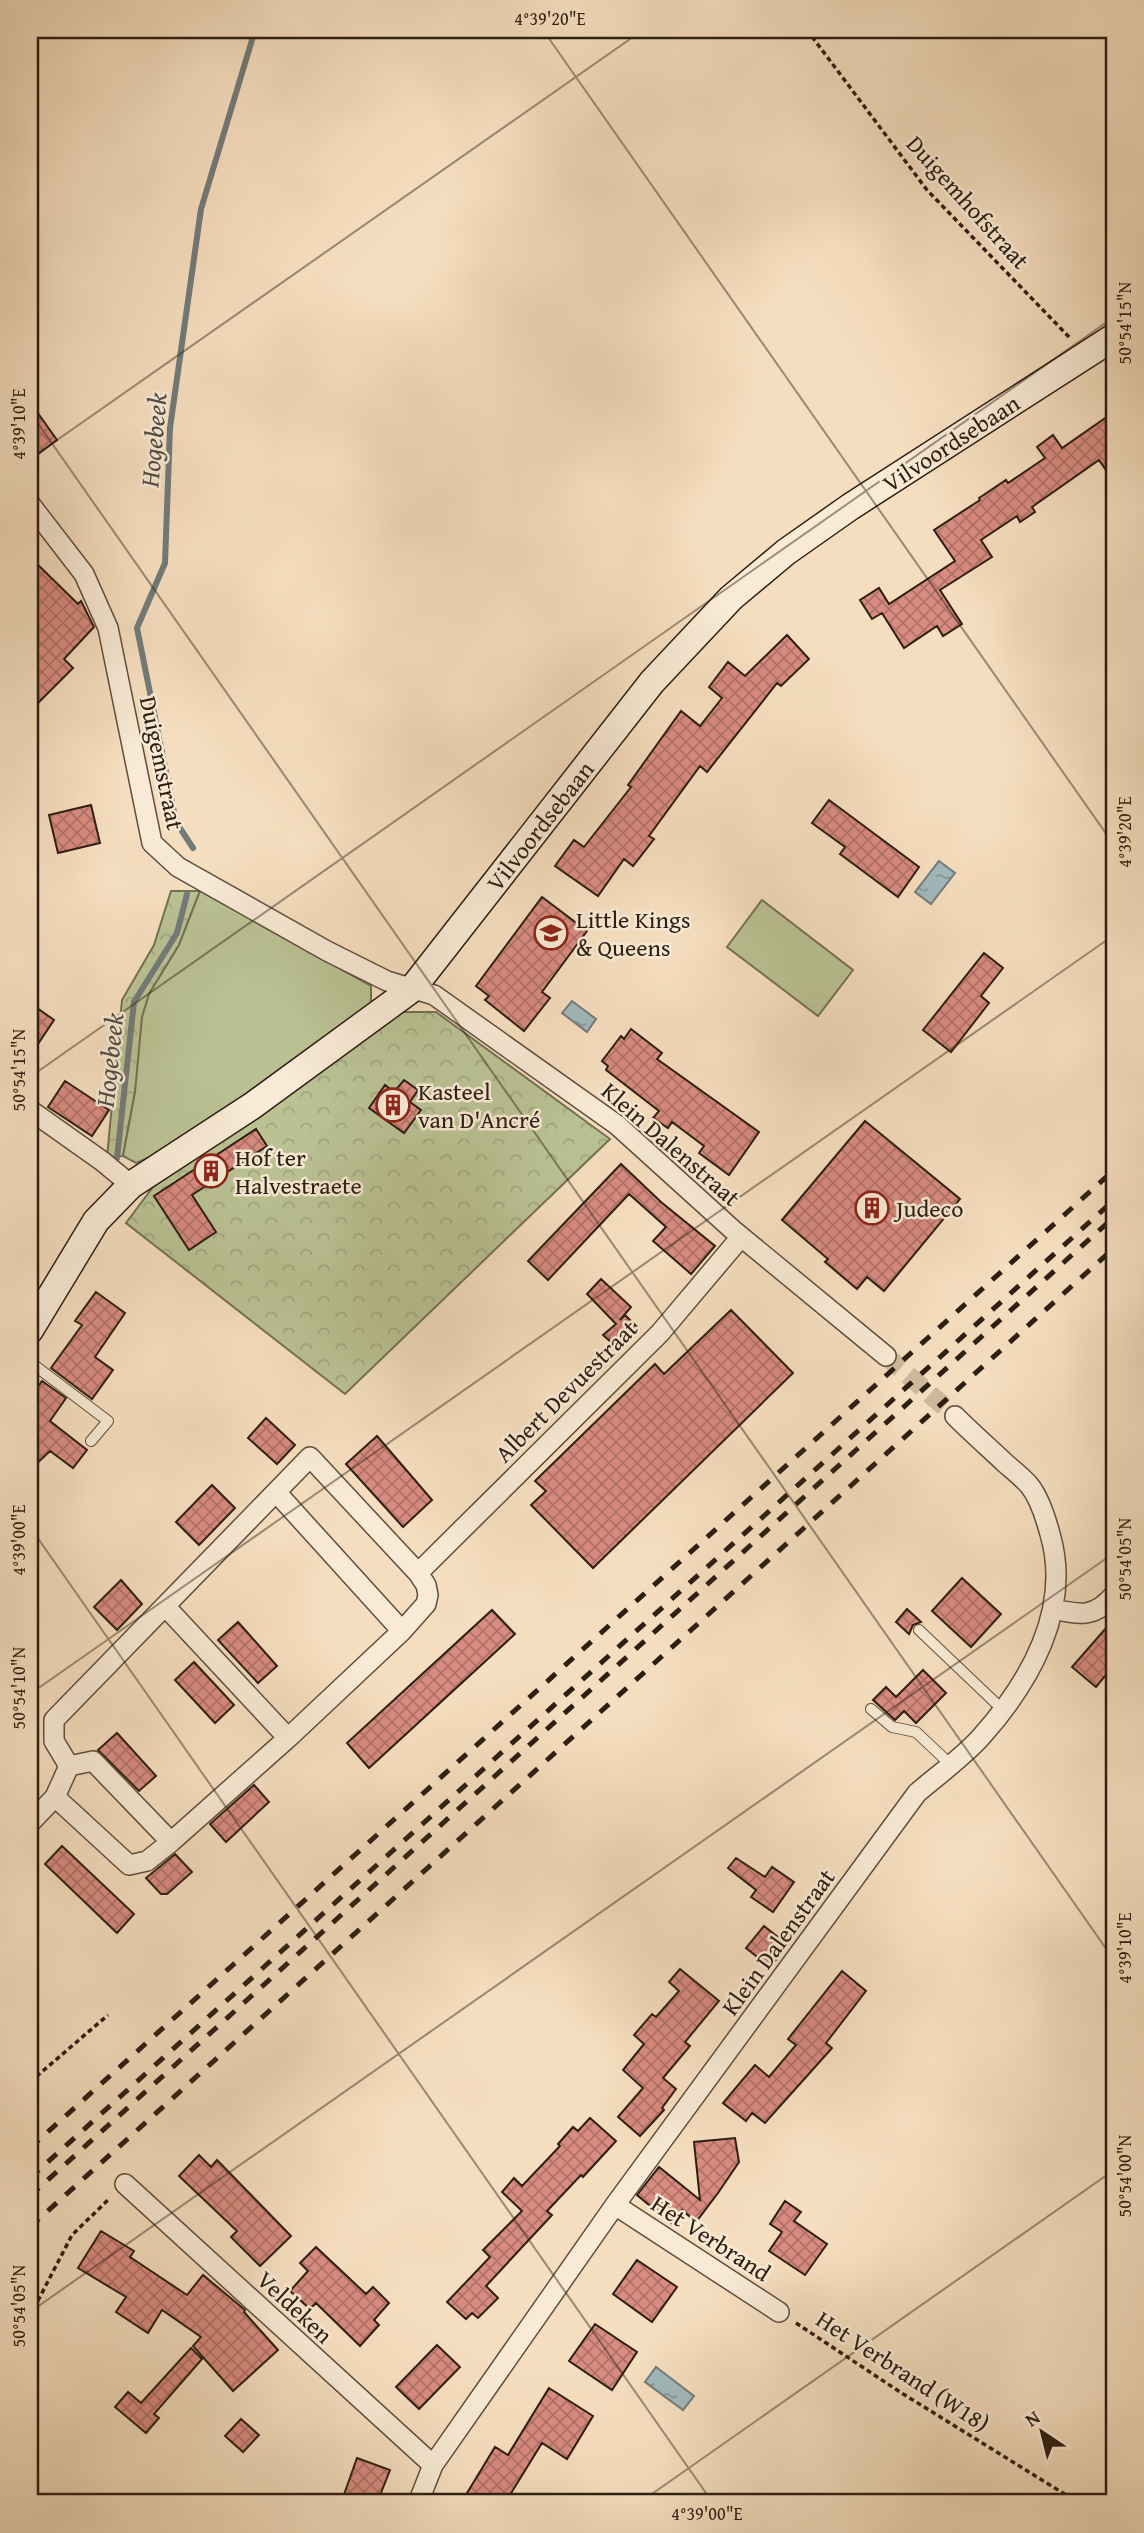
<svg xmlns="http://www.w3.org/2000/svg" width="1144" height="2533" font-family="'Gentium Book Plus',serif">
  <defs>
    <pattern id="forest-crowns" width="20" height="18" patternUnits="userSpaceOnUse" patternTransform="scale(1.75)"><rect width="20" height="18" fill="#bac294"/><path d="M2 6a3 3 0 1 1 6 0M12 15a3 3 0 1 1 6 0" fill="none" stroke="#a0a67f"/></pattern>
    <pattern id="water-ripples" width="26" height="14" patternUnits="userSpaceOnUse" patternTransform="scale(1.75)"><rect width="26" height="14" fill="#a1b9bd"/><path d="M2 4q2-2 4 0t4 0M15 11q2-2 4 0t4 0" fill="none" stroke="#849698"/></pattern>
    <pattern id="building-cross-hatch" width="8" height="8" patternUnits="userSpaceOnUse" patternTransform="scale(1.75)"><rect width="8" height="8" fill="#d88b80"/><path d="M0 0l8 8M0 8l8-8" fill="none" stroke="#b07167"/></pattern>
  </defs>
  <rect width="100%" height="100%" fill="#f5debf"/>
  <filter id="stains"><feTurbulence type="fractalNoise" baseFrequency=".00286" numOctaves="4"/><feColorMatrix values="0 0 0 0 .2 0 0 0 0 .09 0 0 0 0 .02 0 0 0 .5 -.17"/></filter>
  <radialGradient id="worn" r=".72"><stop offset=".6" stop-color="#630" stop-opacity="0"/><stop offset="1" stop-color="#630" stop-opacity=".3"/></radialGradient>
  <path fill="url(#forest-crowns)" stroke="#747053" stroke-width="2" d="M 171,891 L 200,891 L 179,945 L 149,994 L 135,1092 L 123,1156 L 107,1157 L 122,1000 L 154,945 Z
    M 397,1012 L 436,1012 L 610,1139 L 345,1394 L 126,1223 L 153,1187 Z"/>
  <path fill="#bac294" stroke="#747053" stroke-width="2" d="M 200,891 L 371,986 L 371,1005 L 253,1092 L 148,1158 L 136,1163 L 123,1156 L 135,1092 L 142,1017 L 149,994 L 179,945 Z
    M 762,900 L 853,970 L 818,1016 L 727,947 Z"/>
  <path fill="url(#water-ripples)" stroke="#737b79" stroke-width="2" d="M 939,861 L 955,873 L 931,904 L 915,892 Z
    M 572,1001 L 596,1019 L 587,1032 L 562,1013 Z
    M 656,2367 L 694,2396 L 683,2410 L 645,2382 Z"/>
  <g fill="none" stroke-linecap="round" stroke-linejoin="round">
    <path stroke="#737b79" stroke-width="6" d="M 193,848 L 176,822 L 137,628 L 165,563 L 170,428 L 201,209 L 255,30
      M 117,1158 L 134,1002 L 177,933 L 187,894"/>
  </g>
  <path fill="url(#building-cross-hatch)" stroke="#2d1e12" stroke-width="2" d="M 30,402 L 57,440 L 30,460 Z
    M 1114,412 L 1114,482 L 1099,460 L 1032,507 L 1035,512 L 1020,522 L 1017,516 L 981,540 L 992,557 L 940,590 L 962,624 L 943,636 L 937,626 L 904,648 L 882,613 L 872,619 L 860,600 L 879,588 L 889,604 L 955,561 L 934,530 L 980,500 L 979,498 L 1006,480 L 1008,483 L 1045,458 L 1037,447 L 1053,435 L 1062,448 Z
    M 30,557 L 78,604 L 81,601 L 94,627 L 64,659 L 73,668 L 30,711 Z
    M 787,635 L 809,659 L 781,686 L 777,683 L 707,772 L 700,766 L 649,836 L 654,839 L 633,866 L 624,859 L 598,896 L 555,866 L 574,840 L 584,847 L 631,787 L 628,785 L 681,711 L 700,726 L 722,698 L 709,687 L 728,662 L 745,676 Z
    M 829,800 L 919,867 L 898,897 L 840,854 L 845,847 L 812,823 Z
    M 91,805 L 100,843 L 58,853 L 49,815 Z
    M 542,897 L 587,931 L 542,992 L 550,998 L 524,1031 L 485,1000 L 489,996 L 476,986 Z
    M 984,953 L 1003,968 L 981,996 L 989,1003 L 951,1052 L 923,1030 Z
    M 30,1003 L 54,1020 L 30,1056 Z
    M 631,1029 L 662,1053 L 657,1059 L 759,1132 L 729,1175 L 699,1153 L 704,1146 L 672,1122 L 668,1128 L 653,1118 L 659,1111 L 606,1070 L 608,1066 L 602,1061 L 621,1036 L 624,1039 Z
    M 404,1080 L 418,1090 L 410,1102 L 421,1110 L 404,1133 L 369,1108 L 385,1085 L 394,1092 Z
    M 65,1081 L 109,1110 L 92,1136 L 48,1107 Z
    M 865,1121 L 960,1199 L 884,1291 L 867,1277 L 857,1289 L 825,1262 L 828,1259 L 782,1220 Z
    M 256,1129 L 267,1146 L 192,1195 L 216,1232 L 189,1250 L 154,1196 Z
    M 621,1164 L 661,1202 L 715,1246 L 691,1274 L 653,1241 L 666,1227 L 629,1194 L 548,1280 L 528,1261 Z
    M 601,1279 L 631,1307 L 620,1320 L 625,1315 L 639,1329 L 620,1350 L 603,1335 L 616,1324 L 587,1294 Z
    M 96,1292 L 125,1313 L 95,1357 L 113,1370 L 92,1399 L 51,1368 L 82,1325 L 75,1321 Z
    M 731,1310 L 793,1373 L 593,1568 L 531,1505 L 546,1491 L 535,1481 L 655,1364 L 664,1374 Z
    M 42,1381 L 66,1398 L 50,1421 L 87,1450 L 73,1468 L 50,1451 L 30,1470 L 30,1398 Z
    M 266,1418 L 295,1445 L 277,1464 L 248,1438 Z
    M 377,1436 L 432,1500 L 403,1527 L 346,1464 Z
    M 212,1485 L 235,1508 L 199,1545 L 176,1522 Z
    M 962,1578 L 1001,1614 L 971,1647 L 932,1611 Z
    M 121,1580 L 142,1604 L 117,1630 L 94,1607 Z
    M 907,1609 L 921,1622 L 913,1625 L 909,1634 L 896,1622 Z
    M 492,1610 L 515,1634 L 369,1768 L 347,1743 Z
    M 1114,1619 L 1114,1665 L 1096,1687 L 1072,1667 Z
    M 238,1622 L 277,1666 L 258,1683 L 218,1640 Z
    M 194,1662 L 234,1705 L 215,1723 L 175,1680 Z
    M 923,1670 L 946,1693 L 916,1723 L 904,1711 L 895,1720 L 873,1700 L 886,1687 L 896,1697 Z
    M 117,1733 L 156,1776 L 139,1791 L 98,1750 Z
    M 254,1785 L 269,1802 L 226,1842 L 210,1824 Z
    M 62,1846 L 134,1914 L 117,1933 L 45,1864 Z
    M 175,1854 L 192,1872 L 167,1894 L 161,1894 L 146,1878 Z
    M 736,1858 L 765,1877 L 772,1867 L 794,1882 L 773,1912 L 751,1897 L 756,1890 L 728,1868 Z
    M 764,1926 L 788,1945 L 770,1967 L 746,1948 Z
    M 680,1969 L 719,2001 L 685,2042 L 690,2046 L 663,2078 L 676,2089 L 662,2108 L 664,2110 L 640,2136 L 618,2117 L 643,2088 L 623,2070 L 644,2044 L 634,2035 L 652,2014 L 656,2017 L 679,1991 L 669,1982 Z
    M 842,1971 L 866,1991 L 826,2043 L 832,2048 L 765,2123 L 752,2113 L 746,2121 L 723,2103 L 755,2065 L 769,2077 L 796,2045 L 788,2039 Z
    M 590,2118 L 616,2141 L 583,2177 L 581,2175 L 547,2211 L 552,2215 L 486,2286 L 498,2298 L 478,2318 L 472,2313 L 466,2319 L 447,2302 L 490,2257 L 483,2250 L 522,2211 L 502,2192 L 514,2178 L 522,2186 L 560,2146 L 558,2144 L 573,2127 L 578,2131 Z
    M 735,2138 L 739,2162 L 718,2193 L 696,2222 L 682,2210 L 671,2223 L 637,2195 L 659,2167 L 700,2200 L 694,2142 Z
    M 199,2155 L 211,2167 L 217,2160 L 291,2236 L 260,2266 L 231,2237 L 237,2231 L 179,2176 Z
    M 785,2201 L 801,2212 L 794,2221 L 827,2244 L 805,2275 L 769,2251 L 782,2232 L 770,2224 Z
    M 101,2231 L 134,2251 L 130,2257 L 187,2295 L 203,2275 L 245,2310 L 244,2312 L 278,2350 L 233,2391 L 193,2346 L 201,2337 L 162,2310 L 148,2333 L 116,2312 L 126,2297 L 78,2268 Z
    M 316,2247 L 366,2294 L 373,2287 L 389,2303 L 374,2320 L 379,2325 L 360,2346 L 316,2303 L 310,2309 L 290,2291 L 308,2271 L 300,2263 Z
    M 637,2260 L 677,2287 L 652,2322 L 613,2294 Z
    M 595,2324 L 637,2352 L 612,2390 L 569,2361 Z
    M 437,2345 L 460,2367 L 419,2409 L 396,2387 Z
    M 191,2348 L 202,2359 L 154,2414 L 159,2418 L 146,2433 L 115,2407 L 128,2392 L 141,2403 Z
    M 549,2388 L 593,2416 L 567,2459 L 542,2443 L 505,2503 L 461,2503 L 495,2447 L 508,2455 Z
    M 241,2419 L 259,2435 L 243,2452 L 225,2436 Z
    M 357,2458 L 390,2470 L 377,2503 L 341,2503 Z"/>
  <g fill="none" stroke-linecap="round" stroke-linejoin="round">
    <path stroke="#cdb89c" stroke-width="19" stroke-dasharray="19 10" stroke-linecap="butt" d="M 886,1356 L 955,1416"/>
    <defs>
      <path id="lane" d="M 30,1362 L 108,1421 L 91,1441
        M 919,1630 L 1003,1710
        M 871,1709 L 892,1727 L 916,1732 L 950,1764"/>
      <path id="street" d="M 30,504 L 84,574 L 108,628 L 152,843 L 178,867 L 327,951 L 387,981 L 434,995 L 617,1125 L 733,1230 L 886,1356
        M 30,1110 L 102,1161 L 131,1185
        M 276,1492 L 402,1631
        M 418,1573 L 660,1333 L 741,1237
        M 165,1606 L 288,1738
        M 1053,1609 C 1081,1615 1094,1618 1114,1595
        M 69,1766 L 93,1761 L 171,1842
        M 30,1823 L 55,1797 L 69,1766 L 54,1741 L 54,1720 L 310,1457 L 418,1573 L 426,1585 L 428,1595 L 426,1604 L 402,1631 L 288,1738 L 171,1842 L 147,1861 L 129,1865 L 55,1797
        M 125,2184 L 433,2465
        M 615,2205 L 779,2312
        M 418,2503 L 433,2465 L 615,2205 L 917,1793 C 938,1775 963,1757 981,1737 C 1030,1682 1072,1609 1050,1534 C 1046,1519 1039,1497 1029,1485 C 1022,1477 1013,1470 1005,1463 C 988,1447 971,1432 955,1416"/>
      <path id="secondary" d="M 30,1330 L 96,1221 L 131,1185 L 252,1106 L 412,989 L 652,682 L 731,598 L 786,552 L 850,507 L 1114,337"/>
    </defs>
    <use href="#lane" stroke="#5f4e3d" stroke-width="12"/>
    <use href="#street" stroke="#5f4e3d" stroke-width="22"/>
    <use href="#secondary" stroke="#2d1e12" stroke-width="29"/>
    <path stroke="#2d1e12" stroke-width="3.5" stroke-dasharray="5 3.5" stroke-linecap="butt" d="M 807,30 L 927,190 L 1071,339
      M 30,2082 L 108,2015
      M 30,2316 L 72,2235 L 110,2198
      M 796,2323 L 900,2392 L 1079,2503"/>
    <use href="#lane" stroke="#f8ead5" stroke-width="10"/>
    <use href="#street" stroke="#f8ead5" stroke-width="19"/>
    <use href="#secondary" stroke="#f8ead5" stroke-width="26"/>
    <path stroke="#2d1e12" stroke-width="5" stroke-dasharray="12 12" stroke-linecap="butt" d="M 30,2148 L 1114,1170
      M 30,2178 L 1114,1200
      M 30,2196 L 1114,1217
      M 30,2227 L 1114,1248"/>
  </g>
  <path fill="none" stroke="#2d1e12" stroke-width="2" stroke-opacity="0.45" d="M 543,30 L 1114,845M 30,412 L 1114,1960M 30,459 L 643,30M 30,1077 L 1114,317M 30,1527 L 713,2503M 30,1694 L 1114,935M 30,2312 L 1114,1553M 639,2503 L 1114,2170"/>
  <defs>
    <symbol id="school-ring" viewBox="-11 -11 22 22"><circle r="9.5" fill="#f8ead5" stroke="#8f2418" stroke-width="1.5"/><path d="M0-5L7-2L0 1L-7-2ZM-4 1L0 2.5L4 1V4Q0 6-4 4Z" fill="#8f2418"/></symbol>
    <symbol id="building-ring" viewBox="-11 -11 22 22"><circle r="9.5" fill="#f8ead5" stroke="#8f2418" stroke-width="1.5"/><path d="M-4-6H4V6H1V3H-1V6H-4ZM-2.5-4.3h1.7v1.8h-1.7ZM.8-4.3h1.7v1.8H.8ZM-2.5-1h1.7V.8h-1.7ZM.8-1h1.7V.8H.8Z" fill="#8f2418"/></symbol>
  </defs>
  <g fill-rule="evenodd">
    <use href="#school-ring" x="532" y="914" width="38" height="38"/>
    <use href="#building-ring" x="374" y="1086" width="38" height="38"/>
    <use href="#building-ring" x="192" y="1152" width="38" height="38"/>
    <use href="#building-ring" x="853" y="1189" width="38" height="38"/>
  </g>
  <g text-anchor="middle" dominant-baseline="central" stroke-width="5" stroke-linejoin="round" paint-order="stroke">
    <g font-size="24" fill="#2d1e12" stroke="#f8ead5">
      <text transform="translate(968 202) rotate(48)">Duigemhofstraat</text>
      <text transform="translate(951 443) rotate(-33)">Vilvoordsebaan</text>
      <text transform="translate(162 763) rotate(78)">Duigemstraat</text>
      <text transform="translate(540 826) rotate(-52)">Vilvoordsebaan</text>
      <text transform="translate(671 1144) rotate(41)">Klein Dalenstraat</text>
      <text transform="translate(566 1391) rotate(-45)">Albert Devuestraat</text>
      <text transform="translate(778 1942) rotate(-54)">Klein Dalenstraat</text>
      <text transform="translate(711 2238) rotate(33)">Het Verbrand</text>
      <text transform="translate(295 2307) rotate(43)">Veldeken</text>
      <text transform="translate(903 2371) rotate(33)">Het Verbrand (W18)</text>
    </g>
    <g font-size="24" fill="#2d1e12" stroke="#f8ead5" text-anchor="start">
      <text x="576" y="919">Little Kings<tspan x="576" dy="28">&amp; Queens</tspan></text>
      <text x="418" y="1091">Kasteel<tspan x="418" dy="28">van D'Ancré</tspan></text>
      <text x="235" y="1157">Hof ter<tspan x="235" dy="28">Halvestraete</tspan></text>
      <text x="896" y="1208">Judeco</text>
    </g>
    <g font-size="26" font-style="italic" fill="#504c45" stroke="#f8ead5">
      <text transform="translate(153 440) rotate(-85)">Hogebeek</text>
      <text transform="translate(109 1060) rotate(-84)">Hogebeek</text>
    </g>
  </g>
  <rect width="1144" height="2533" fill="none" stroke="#f5debf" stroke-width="77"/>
  <g transform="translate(1042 2432) rotate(325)" stroke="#f8ead5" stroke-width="5" paint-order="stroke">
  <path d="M0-5L12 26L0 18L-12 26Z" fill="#2d1e12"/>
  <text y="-10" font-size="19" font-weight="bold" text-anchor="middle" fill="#2d1e12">N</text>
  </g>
  <rect x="38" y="38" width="1068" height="2456" fill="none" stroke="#2d1e12" stroke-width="2.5"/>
  <g font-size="18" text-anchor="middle" fill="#2d1e12">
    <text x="550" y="25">4°39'20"E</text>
    <text transform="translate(1125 323) rotate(-90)" y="6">50°54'15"N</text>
    <text transform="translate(19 424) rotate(-90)" y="6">4°39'10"E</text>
    <text transform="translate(1125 832) rotate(-90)" y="6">4°39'20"E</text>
    <text transform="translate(19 1070) rotate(-90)" y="6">50°54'15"N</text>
    <text transform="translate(19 1540) rotate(-90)" y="6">4°39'00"E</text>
    <text transform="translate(1125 1559) rotate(-90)" y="6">50°54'05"N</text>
    <text transform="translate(19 1688) rotate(-90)" y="6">50°54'10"N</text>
    <text transform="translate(1125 1948) rotate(-90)" y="6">4°39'10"E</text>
    <text transform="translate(1125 2176) rotate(-90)" y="6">50°54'00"N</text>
    <text transform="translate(19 2306) rotate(-90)" y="6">50°54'05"N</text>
    <text x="707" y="2520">4°39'00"E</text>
  </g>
  <rect width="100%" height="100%" filter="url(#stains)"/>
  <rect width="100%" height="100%" fill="url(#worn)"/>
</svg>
